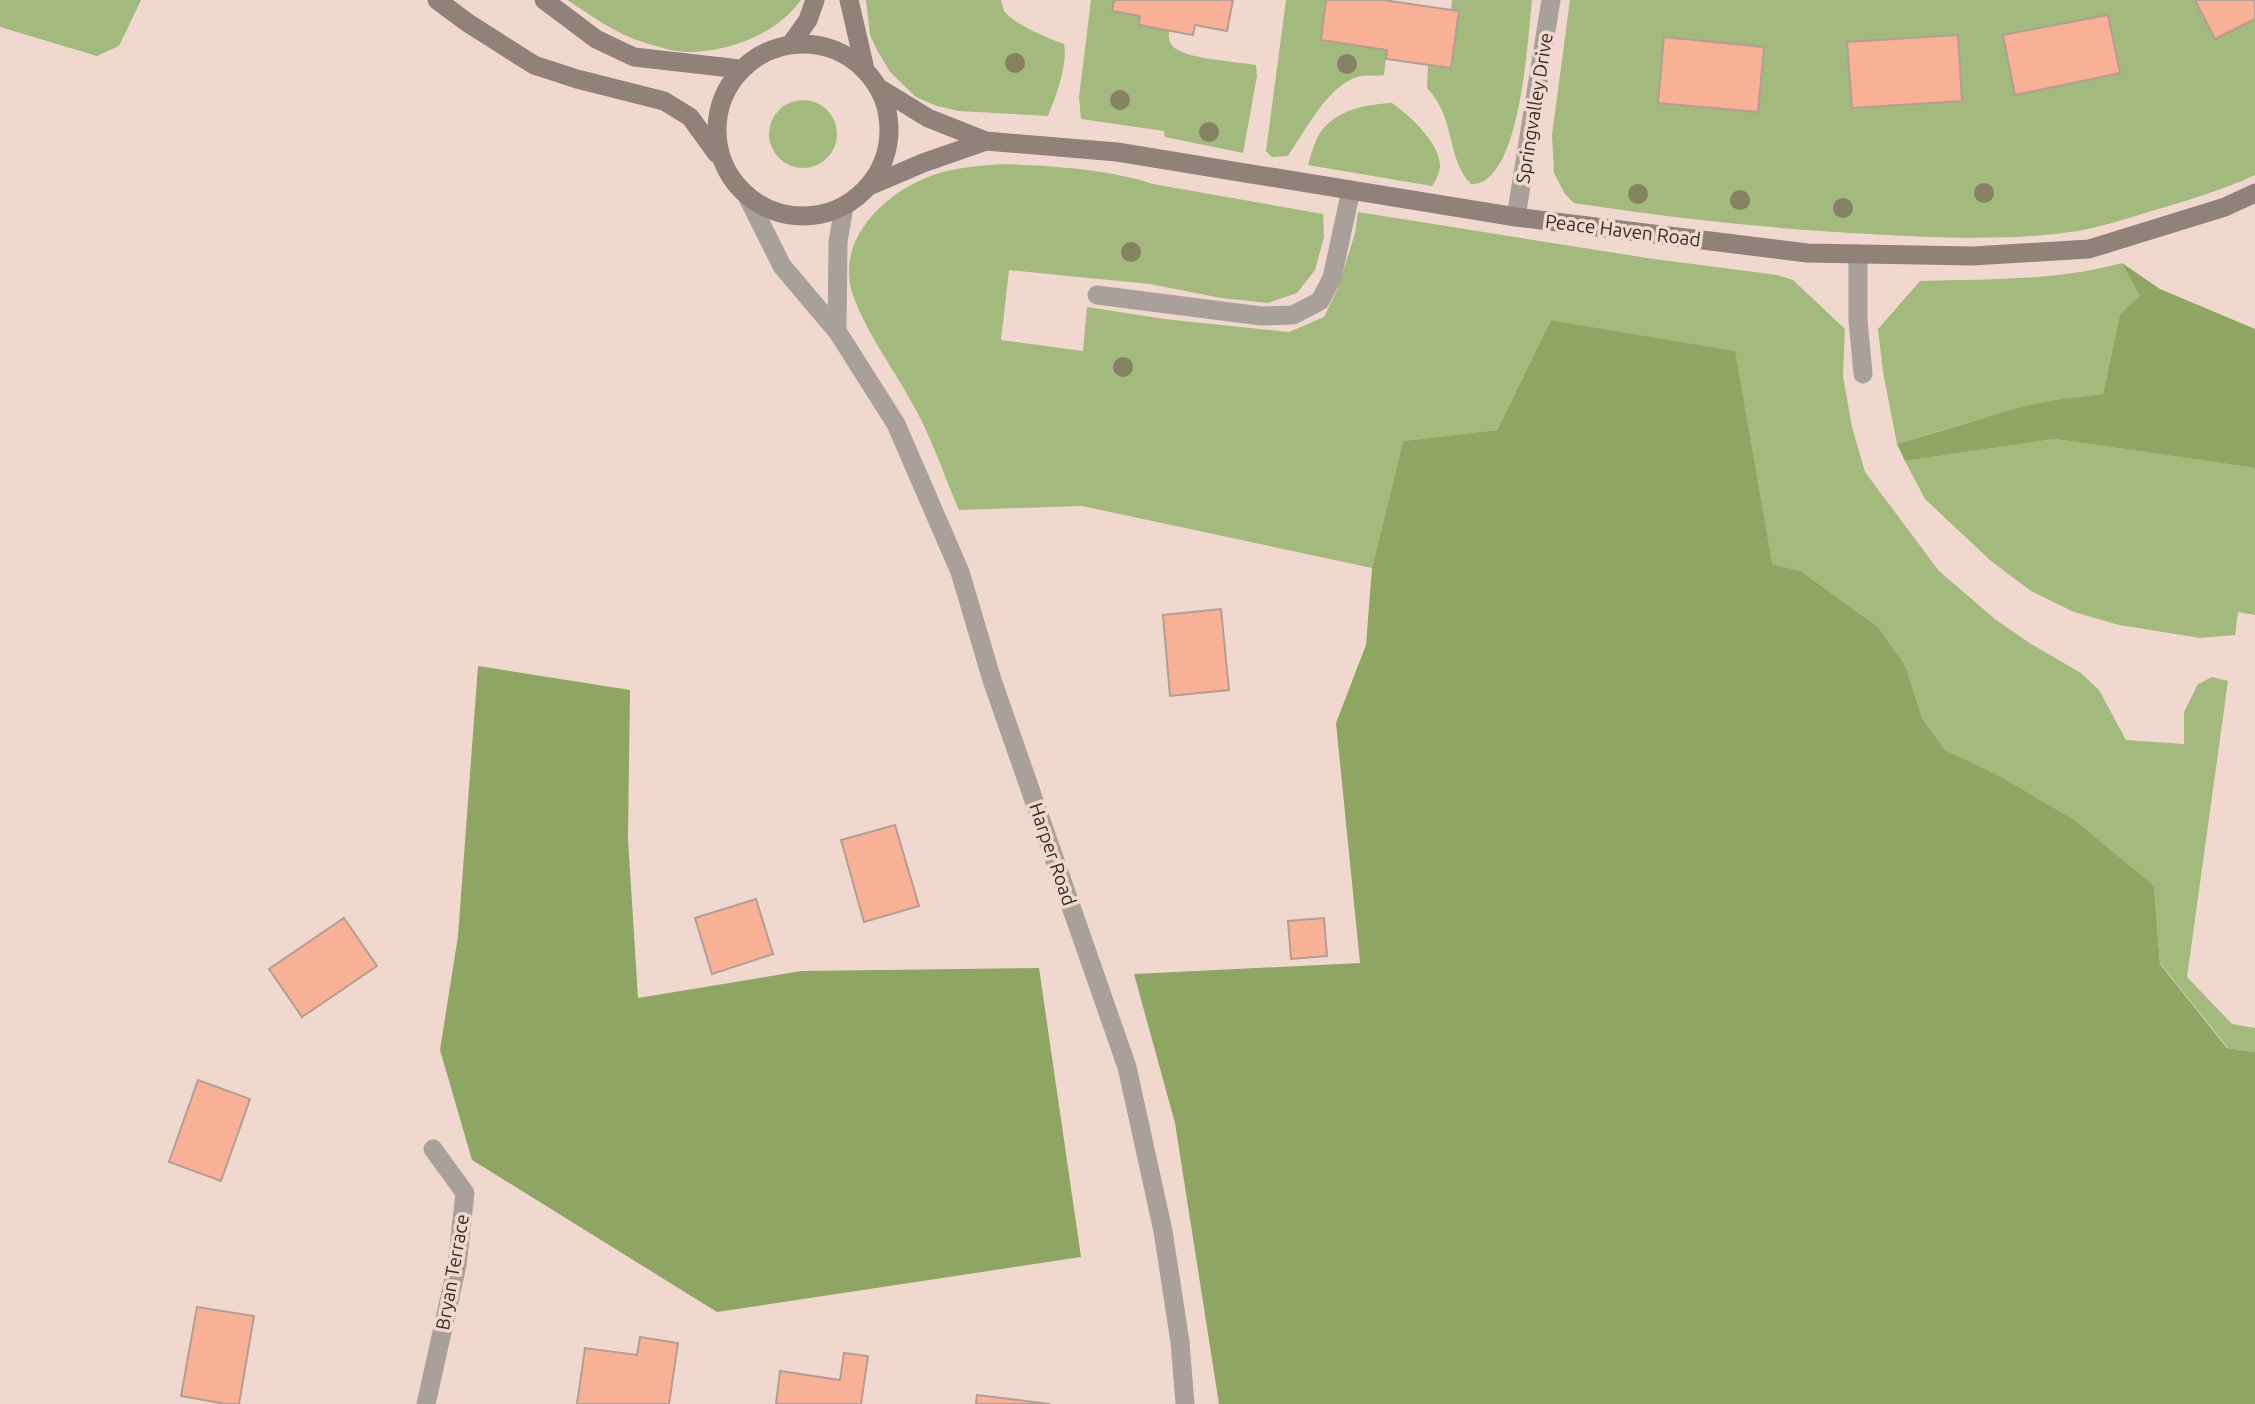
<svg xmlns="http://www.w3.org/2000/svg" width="2255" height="1404" font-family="Ubuntu,sans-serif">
  <rect width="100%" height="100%" fill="#f1d8cf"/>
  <path fill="#a3b97d" d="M 0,0 L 141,0 L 119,46 L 97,56 L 0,27 Z
    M 567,0 L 801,0 C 777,34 729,52 688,52 C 675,52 659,47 646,43 C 617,35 592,16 567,0 Z
    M 866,0 L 1001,0 C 1001,1 1004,10 1004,11 C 1015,25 1048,38 1064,44 C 1068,64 1056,97 1048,116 L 959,111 L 937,106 L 916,97 L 890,72 L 877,50 L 870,35 Z
    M 1091,0 L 1114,0 L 1112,11 L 1140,16 L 1139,25 L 1169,31 C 1168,39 1170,46 1178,50 C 1192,59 1238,62 1256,65 L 1257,76 L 1243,153 L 1165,137 L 1164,131 L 1081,119 L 1079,97 Z
    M 1286,0 L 1326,0 L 1321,40 L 1387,50 L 1384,75 C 1375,77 1366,74 1357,77 C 1327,87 1305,131 1288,156 L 1272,157 L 1266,151 Z
    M 1452,0 L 1532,0 C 1528,35 1521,187 1471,184 C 1445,156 1457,120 1427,88 L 1428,65 L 1451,67 L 1459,11 L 1451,10 Z
    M 1570,0 L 2255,0 L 2255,175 C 2222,190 2189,200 2155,210 C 2129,218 2104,226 2078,231 C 2012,241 1936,238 1870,234 C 1771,229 1672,218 1574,203 L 1565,194 L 1554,173 L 1552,135 Z
    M769 134a34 34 0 1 1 68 0a34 34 0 1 1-68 0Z
    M 1392,103 C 1409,115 1439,142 1440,165 C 1440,173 1436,180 1432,186 L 1308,165 C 1311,155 1314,142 1320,133 C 1335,110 1367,104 1392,103 Z
    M 1006,164 C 1053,166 1108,169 1153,184 L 1323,214 L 1324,237 L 1315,270 L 1297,293 L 1268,303 L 1221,298 L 1150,284 L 1009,270 L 1001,340 L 1083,351 L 1087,307 L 1164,319 L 1289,332 L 1324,317 L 1338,288 L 1355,233 L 1358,212 L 1647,258 L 1777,275 L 1793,280 L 1845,329 L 1843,376 L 1852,427 L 1865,472 L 1939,571 L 1996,620 L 2031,644 L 2081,673 L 2099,690 L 2126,740 L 2184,744 L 2184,712 L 2198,684 L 2212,677 L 2228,681 L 2187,977 L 2232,1024 L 2255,1028 L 2255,1052 L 2228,1048 L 2160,963 L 2154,886 L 1992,772 L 1945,750 L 1922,718 L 1906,667 L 1878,627 L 1801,571 L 1771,564 L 1734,351 L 1551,320 L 1497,430 L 1403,441 L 1372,568 L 1082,506 L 959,510 C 945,478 934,444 917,412 C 897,373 868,337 853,295 C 833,237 891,186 943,172 C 963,167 985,165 1006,164 Z
    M 2122,263 L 2141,296 L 2120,314 L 2103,394 C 2032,402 1965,423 1897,444 L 1883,372 L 1878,329 L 1920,281 C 1988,279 2057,281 2122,263 Z
    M 2055,439 L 2255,468 L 2255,615 L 2238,612 L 2235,635 L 2200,638 L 2119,625 L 2074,612 L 2031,591 L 1991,561 L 1925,499 L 1905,461 Z"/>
  <path fill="#8ea564" d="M 2122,263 L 2160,289 L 2255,329 L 2255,468 L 2055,439 L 1905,461 L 1897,444 L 2021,407 L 2062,399 L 2103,394 L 2120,314 L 2140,296 Z
    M 1551,320 L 1735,351 L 1772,564 L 1801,571 L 1878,627 L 1906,667 L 1922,718 L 1945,750 L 1992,772 L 2074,820 L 2154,886 L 2160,964 L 2227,1048 L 2255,1052 L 2255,1404 L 1219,1404 L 1175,1123 L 1134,974 L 1360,963 L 1336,723 L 1366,645 L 1372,568 L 1403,441 L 1497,430 Z
    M 478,666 L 630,690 L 628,839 L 638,998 L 801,971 L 1039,968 L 1081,1257 L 717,1312 L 472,1160 L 440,1050 L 458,936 Z"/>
  <path fill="#f8b096" stroke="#b49d94" stroke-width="2" d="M 1114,0 L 1233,0 L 1227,31 L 1195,25 L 1193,35 L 1139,25 L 1140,16 L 1112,11 Z
    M 1326,0 L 1383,0 L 1459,11 L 1451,68 L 1386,59 L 1387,50 L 1321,40 Z
    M 2195,0 L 2255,0 L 2255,19 L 2215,39 Z
    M 2108,15 L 2120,73 L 2015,95 L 2003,35 Z
    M 1958,35 L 1962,101 L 1852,108 L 1847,42 Z
    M 1664,37 L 1764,47 L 1758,112 L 1658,103 Z
    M 1221,609 L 1229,690 L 1170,696 L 1163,615 Z
    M 895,825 L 919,906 L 864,922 L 841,840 Z
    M 756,899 L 773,954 L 712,974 L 695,918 Z
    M 344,918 L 377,966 L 302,1017 L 269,969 Z
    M 1324,918 L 1327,956 L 1291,959 L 1288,921 Z
    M 198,1080 L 250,1099 L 221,1181 L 169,1162 Z
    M 197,1307 L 254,1316 L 239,1404 L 226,1404 L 181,1396 Z
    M 640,1337 L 678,1343 L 669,1404 L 577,1404 L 585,1348 L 637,1355 Z
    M 844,1353 L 868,1356 L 861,1404 L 776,1404 L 780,1371 L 840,1380 Z
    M 977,1395 L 1050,1404 L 976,1404 Z"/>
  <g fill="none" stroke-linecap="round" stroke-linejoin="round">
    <path stroke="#aaa09b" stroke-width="19" d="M 1858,254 L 1858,320 L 1863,374
      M 1097,295 L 1261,316 L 1293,315 L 1320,301 L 1332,278 L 1351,190"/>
    <path stroke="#aaa09b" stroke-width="19" d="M 1516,217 L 1551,0
      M 426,1404 L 457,1265 L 465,1193 L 433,1149"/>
    <path stroke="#aaa09b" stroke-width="19" d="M 748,198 L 782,266 L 837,331 L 896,424 L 960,572 L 992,680 L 1127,1067 L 1163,1231 L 1180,1342 L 1185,1404
      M 837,331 L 838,242 L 844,206"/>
    <path stroke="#90827a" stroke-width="19" d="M 437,0 L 468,23 L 534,65 L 577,79 L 664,101 L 690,117 L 717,154
      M 544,0 L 596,39 L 634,57 L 740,69
      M 849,0 L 865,69
      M717 130a86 86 0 1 1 172 0a86 86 0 1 1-172 0Z
      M 791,44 L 808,20 L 815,0
      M 879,88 L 928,118 L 986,141 L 1117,152 L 1516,217 L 1807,253 L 1973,256 L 2089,249 L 2225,207 L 2255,193
      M 869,186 L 923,163 L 986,141"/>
  </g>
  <g fill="#858262">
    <circle cx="1015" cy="63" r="10"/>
    <circle cx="1347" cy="64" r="10"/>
    <circle cx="1120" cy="100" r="10"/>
    <circle cx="1209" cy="132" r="10"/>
    <circle cx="1984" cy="193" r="10"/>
    <circle cx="1638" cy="194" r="10"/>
    <circle cx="1740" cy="200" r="10"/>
    <circle cx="1843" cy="208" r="10"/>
    <circle cx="1131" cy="252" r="10"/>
    <circle cx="1123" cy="367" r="10"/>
  </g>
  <g text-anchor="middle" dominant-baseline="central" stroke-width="7" stroke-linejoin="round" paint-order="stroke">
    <g font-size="19" fill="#352c28" stroke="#f1d8cf">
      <text transform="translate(1534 108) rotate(-81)">Springvalley Drive</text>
      <text transform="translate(1623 230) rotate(7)">Peace Haven Road</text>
      <text transform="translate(1053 854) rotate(71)">Harper Road</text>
      <text transform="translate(452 1272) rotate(-80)">Bryan Terrace</text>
    </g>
  </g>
</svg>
